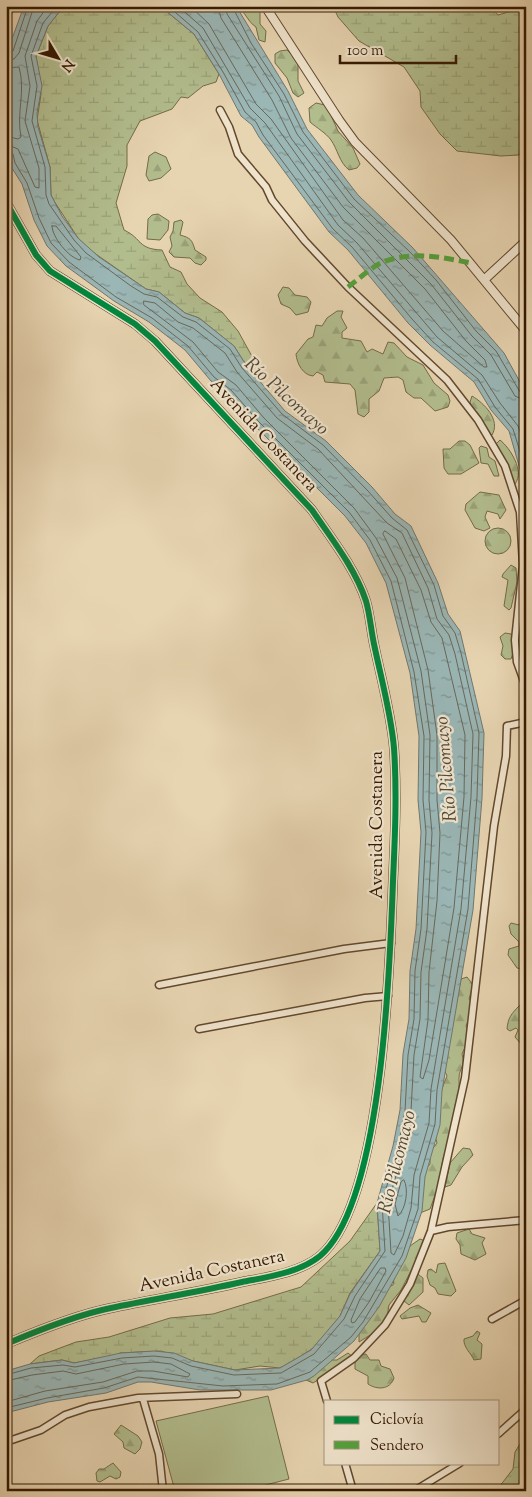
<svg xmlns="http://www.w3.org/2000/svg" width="532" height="1497" font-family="'Sorts Mill Goudy',serif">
  <defs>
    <pattern id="forest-firs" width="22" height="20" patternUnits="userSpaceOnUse" patternTransform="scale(1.25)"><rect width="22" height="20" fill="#b2bd8e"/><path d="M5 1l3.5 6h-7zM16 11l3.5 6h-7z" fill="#9aa279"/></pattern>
    <pattern id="wetland-marsh" width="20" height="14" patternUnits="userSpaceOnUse" patternTransform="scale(1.25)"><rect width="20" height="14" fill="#b2bd8e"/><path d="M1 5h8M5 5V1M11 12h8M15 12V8" fill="none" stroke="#9aa279"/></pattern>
    <pattern id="water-ripples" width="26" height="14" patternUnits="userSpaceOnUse" patternTransform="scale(1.25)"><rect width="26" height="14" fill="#9ab6b5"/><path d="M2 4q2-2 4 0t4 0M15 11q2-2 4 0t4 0" fill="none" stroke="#7e9391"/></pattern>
  </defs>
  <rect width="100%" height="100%" fill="#e7d4b1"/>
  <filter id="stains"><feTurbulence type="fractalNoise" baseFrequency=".004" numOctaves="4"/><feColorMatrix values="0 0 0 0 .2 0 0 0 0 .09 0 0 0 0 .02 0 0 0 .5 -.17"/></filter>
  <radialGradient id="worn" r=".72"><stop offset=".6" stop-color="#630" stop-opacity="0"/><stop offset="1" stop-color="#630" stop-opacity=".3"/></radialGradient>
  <path fill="#b2bd8e" stroke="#746b47" d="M 268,1396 L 289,1479 L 242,1491 L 175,1491 L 156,1421 Z"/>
  <path fill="url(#forest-firs)" stroke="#746b47" d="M 237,6 L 260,6 L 260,24 L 266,31 L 265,42 L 259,40 L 256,27 C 248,22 246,13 237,6 Z
    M 287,50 L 298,60 L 298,81 L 304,93 L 298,97 L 293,93 L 287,78 L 275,63 L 275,54 L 280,51 Z
    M 316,103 L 325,105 L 328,109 L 338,131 L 353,148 L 360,164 L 357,168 L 349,170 C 339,162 338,150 331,140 C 326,133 317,128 310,122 L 309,108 Z
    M 155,152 L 166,157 L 171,169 L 161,178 L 149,181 L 146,175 L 149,156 Z
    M 158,214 L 169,221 L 168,230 L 160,240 L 147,239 L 148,219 L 152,215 Z
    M 181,220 L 183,222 L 180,235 C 191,238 192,240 195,250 L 206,257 L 206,260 L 201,265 L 195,263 L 190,258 L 174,257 L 169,252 L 172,246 L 170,237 L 173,231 L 174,222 Z
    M 283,287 L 289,288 L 295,295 L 307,297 L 311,302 L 308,312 L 296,315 L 290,308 L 281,304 L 278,295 Z
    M 337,311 L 343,311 L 341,317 L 347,328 L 342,332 L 342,338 L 361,341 L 367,352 L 372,349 L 383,354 L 388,342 L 394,343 L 407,357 L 423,365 L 434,383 L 448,395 L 450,401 L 448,407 L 435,411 L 421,398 L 414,398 L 406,392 L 403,380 L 398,377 L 384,378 L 379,391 L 369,399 L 369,412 L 364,417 L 358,414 L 355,390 L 350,384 L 325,382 L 323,375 L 317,372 L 313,376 C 303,375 297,364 296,354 L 308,339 L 313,337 L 316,325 L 322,326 L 327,318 Z
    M 472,396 C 484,403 501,420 492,435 L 488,435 L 473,414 L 470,402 Z
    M 500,440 C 510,448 525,471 515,484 L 512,484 L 494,446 Z
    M 459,441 L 465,441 L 470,445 L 479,463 L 461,474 L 448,474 L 444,468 L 443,449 L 450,449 Z
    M 481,446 L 487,448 L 489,457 L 495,461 L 499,476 L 494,476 L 488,464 L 481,463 L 479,448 Z
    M 480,492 L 499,495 L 506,510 L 500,519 L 498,514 L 487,511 L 485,517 L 490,528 L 484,531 L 475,528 L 465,510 L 466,504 Z
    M485 541a13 13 0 1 1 26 0a13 13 0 1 1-26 0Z
    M 511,565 L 516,568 L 517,582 L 511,608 L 509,610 L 504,606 L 508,580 L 502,577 L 503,574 Z
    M 505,633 L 511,634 C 513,639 511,644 514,650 L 511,659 L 505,659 L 501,655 L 503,646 L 500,637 Z
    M 524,919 L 526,920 L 526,970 L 517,968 L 508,955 L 509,949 L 519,946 L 519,942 L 511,934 L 509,926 L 511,923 L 519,925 Z
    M 467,977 L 473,985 L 469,999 L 474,1006 L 466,1026 C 473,1040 467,1042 462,1054 C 466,1067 459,1068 459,1078 C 459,1087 460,1097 455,1105 L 456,1108 L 442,1164 L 444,1171 L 430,1209 L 420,1213 L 424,1171 L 430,1164 L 430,1152 L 437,1143 C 431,1124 439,1094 447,1076 L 444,1069 L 461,979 Z
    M 520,1005 L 523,1009 L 526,1008 L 526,1041 L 521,1044 L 515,1037 L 518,1030 L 516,1028 L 510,1031 L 507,1029 C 508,1018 511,1014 520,1005 Z
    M 463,1148 L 470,1149 L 473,1155 L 462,1167 L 451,1185 L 445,1187 L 450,1163 Z
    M 469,1229 L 472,1234 L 485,1238 L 482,1243 L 486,1254 L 475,1260 L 461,1254 L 460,1245 L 456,1239 L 457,1233 Z
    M 420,1239 L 425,1241 L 423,1248 L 401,1290 L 389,1305 L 387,1317 L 375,1332 L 359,1342 L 359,1331 L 388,1287 L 393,1285 L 395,1270 L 410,1246 Z
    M 445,1263 L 456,1291 L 451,1296 L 438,1294 L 435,1288 L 430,1285 L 427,1276 L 428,1270 L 431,1269 L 436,1273 L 438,1264 Z
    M 415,1272 L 423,1278 L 423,1292 L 409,1305 L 404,1301 L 405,1291 Z
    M 418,1305 L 431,1313 L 426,1322 L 422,1322 L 419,1316 L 402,1319 L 400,1316 L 410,1308 Z
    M 477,1331 L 480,1333 L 477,1340 L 482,1344 L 481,1359 L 474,1360 C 471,1353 463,1347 464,1339 L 473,1336 Z
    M 348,1353 L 353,1357 L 313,1383 L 306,1380 L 318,1372 L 328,1360 L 337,1360 Z
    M 366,1354 L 370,1360 L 379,1360 L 381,1366 L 390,1369 L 394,1378 C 390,1390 377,1390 368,1384 L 368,1376 L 355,1369 L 355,1360 L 360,1355 Z
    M 121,1425 L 138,1436 L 142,1442 L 140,1449 L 135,1454 L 124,1448 L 123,1442 L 114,1434 Z
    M 113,1463 L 121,1472 L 120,1477 L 116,1479 L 110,1476 L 100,1482 L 97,1481 L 96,1473 L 99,1469 L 104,1469 Z"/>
  <path fill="url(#wetland-marsh)" stroke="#746b47" d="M 64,6 L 160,6 L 194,34 L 219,74 L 216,82 L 203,86 L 188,98 L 181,97 L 172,109 L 140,121 L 127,145 L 127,166 L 116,203 L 124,230 C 143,239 137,249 162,250 L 170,267 L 181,272 L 187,284 L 200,298 L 222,312 L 238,331 L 254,360 L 255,367 L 246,365 L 234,346 L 199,318 L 185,313 L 159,292 L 146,289 L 90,250 L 78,238 L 54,201 L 51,195 L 50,167 L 37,120 L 41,94 L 36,56 L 48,26 Z
    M 333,6 L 490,6 L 498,15 L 526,7 L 526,146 L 519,155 L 501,156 L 457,151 L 440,134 L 421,107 L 420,91 L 404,67 L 359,41 L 338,17 Z
    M 377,1203 L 380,1251 L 350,1293 L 340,1316 L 316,1346 L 300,1357 L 280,1368 L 260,1366 L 235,1370 L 193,1361 L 161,1351 L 120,1353 L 115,1356 L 74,1363 L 62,1360 L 30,1364 L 39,1356 L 76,1342 L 109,1337 L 170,1318 L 213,1314 L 301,1287 L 350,1241 Z
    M 526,1434 L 526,1485 L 515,1491 L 496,1491 L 513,1469 L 515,1452 Z"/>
  <path fill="url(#water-ripples)" stroke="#72776d" d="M 24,6 L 64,6 L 48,26 L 36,56 L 42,86 L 37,113 L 38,127 L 50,167 L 51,195 L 62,216 L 78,238 L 99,257 L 146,289 L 159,292 L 185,313 L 199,318 L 234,346 L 246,365 L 285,411 L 326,441 L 372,487 L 395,514 L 411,526 L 438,583 L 448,614 L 460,631 L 484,733 L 482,798 L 473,910 L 442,1091 L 440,1125 L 425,1177 L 422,1211 L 406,1258 L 379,1307 L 354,1341 L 314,1376 L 307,1380 L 271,1390 L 200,1390 L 151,1382 L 138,1382 L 106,1393 L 48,1402 L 6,1413 L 6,1371 L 30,1364 L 62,1360 L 74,1363 L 121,1353 L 154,1351 L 174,1353 L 193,1361 L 235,1370 L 280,1368 L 311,1350 L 340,1316 L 350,1294 L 380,1251 L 377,1203 L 393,1146 L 400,1110 L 403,1054 L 409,1019 L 410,971 L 416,929 L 421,832 L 418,800 L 419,736 L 410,673 L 386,583 L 366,543 L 345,516 L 255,426 L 228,393 L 211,381 L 185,350 L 149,322 L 114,301 L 66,266 L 47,246 L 34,220 L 22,184 L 10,165 L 8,150 L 6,61 L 9,47 Z
    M 160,6 L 236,6 L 288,91 L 307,129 L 358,195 L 413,248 L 504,353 L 526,393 L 526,490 L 509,431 L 491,410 L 474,382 L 430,345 L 408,323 L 348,250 L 329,232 L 259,137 L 252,125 L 241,116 L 219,74 L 194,34 Z"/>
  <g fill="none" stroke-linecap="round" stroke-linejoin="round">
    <path stroke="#68685a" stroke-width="1" d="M 168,6 L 198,32 L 223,72 L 245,112 L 256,122 L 263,135 L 333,229 L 352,247 L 412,319 L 433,342 L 478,379 L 495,407 L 513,429 L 526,471
      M 178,6 L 203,28 L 250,108 L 265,123 L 338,225 L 357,243 L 437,337 L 482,375 L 500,403 L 518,426 L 526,447
      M 190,6 L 209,24 L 256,104 L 271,119 L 343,220 L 363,238 L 443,331 L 484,367 L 487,367 L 485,360 L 466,341 L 425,289 L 343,207 L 291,138 L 272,100 L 221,18 L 218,6
      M 226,6 L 227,14 L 279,96 L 297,134 L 349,202 L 431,284 L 472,336 L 491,355 L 515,396 L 526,401
      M 232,6 L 251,43 L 284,94 L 303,132 L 354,199 L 410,252 L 436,280 L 476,331 L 496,351 L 520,392 L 526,394
      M 6,54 L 13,51 L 28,6
      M 6,60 L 14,59 L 19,53 L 34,6
      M 6,68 L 19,67 C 26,92 16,112 21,137 L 18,139 L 6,136
      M 6,144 L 18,149 L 35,187 L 39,188 L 39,168 L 25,121 L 30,86 L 25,56 L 37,21 L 48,6
      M 6,150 L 13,154 L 15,163 L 27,183 L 39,218 L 51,243 L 69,262 L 116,297 L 152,318 L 188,346 L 214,377 L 231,390 L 259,422 L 349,512 L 370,540 L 391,581 L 414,672 L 424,736 L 423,800 L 426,832 L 421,929 L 415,971 L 414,1019 L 408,1055 L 405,1111 L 398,1147 L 382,1203 L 385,1251 L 355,1296 L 344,1319 L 314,1354 L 281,1373 L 234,1375 L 191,1366 L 172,1358 L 154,1356 L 122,1358 L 75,1367 L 63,1365 L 31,1368 L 6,1375
      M 52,226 L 56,226 L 81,257 L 80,260 C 69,258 52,237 52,226 Z
      M 144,301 L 155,303 L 178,322 L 193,328 L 225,353 L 237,372 L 277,418 L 318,449 L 387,523 L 402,533 L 428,588 L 437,619 L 449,635 L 455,654 L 473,734 L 471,797 L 461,909 L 431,1089 L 429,1123 L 414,1175 L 411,1208 L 403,1236 L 394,1255 L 391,1253 L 388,1203 L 404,1148 L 411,1111 L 414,1055 L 420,1019 L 421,972 L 427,929 L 432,833 L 429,800 L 430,735 L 421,671 L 402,597 L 397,578 L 376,538 L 354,508 L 264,418 L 236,385 L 218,372 L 193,342 L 144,305 Z
      M 385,531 L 396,539 L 421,590 L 431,622 L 442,638 L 465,735 L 464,797 L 454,908 L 429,1060 L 423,1079 L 420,1077 L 428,1020 L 429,972 L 437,901 L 440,833 L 437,800 L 437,735 L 428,670 L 405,578 L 383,534 Z
      M 404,1180 C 409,1189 406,1209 398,1216 L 395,1204 L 401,1182 Z
      M 381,1268 L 385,1268 L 386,1271 L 369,1302 L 355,1322 L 352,1323 L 351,1320 L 360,1299 Z
      M 6,1381 L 32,1375 L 63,1371 L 76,1374 L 124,1364 L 154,1362 L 171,1364 L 190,1374 L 188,1377 L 153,1371 L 137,1371 L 103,1382 L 45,1391 L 6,1402
      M 6,1408 L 47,1398 L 104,1388 L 138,1377 L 223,1386 L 277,1384 L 310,1372 L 351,1337 L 363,1322 L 402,1256 L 418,1209 L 420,1176 L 435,1124 L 437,1090 L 468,909 L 477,797 L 479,733 L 461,653 L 455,633 L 443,616 L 434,585 L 407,530 L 392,518 L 368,491 L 323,445 L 282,414 L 242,368 L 230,349 L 196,322 L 183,317 L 157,297 L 144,294 L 131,286 L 86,253 L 74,240 L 49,204 L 46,195 L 45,167 L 32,121 L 37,86 L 31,56 L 43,23 L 57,6"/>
    <defs>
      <path id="minor" d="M 220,110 L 229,127 L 238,154 L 266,187 L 272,200 L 305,241 L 348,287 L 447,380 L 478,420 L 505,466 L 520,512 L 523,565 L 515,640 L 517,662 L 526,687
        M 159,985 L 344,949 L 391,943
        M 199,1029 L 365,998 L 388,996
        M 431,1231 L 448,1227 L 526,1220
        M 492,1319 L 526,1300
        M 143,1399 L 159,1454 L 163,1491
        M 327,1401 L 321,1381 L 354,1358 L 385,1325 L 410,1284 L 431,1231 L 465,1078 L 494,826 L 506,756 L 507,726 L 526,722
        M 498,1434 L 526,1409
        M 6,1442 L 41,1430 L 65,1415 L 89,1407 L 138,1398 L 237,1394
        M 345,1463 L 353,1491
        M 414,1491 L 460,1463"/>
      <path id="tertiary" d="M 265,6 L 339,120 L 355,142 L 451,240 L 526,331
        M 6,15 L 11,6
        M 6,202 L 36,255 L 50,271 L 135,324 L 155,341 L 312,510 C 331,538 355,568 366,601 C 370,615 371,630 374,644 C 381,678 391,713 394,748 C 397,792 395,837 393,881 C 390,963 383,1203 320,1256 C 299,1273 267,1277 242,1282 C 198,1292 154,1299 111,1308 C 76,1315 39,1330 6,1344
        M 485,279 L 526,241"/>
    </defs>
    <use href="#minor" stroke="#62482c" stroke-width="9"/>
    <use href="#tertiary" stroke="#62482c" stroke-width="10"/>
    <use href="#minor" stroke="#efe3cc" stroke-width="6"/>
    <use href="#tertiary" stroke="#efe3cc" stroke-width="8"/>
    <path stroke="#53a13c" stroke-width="5" stroke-dasharray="10 5" stroke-linecap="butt" d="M 348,287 C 359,279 371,267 383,262 C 412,251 441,257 471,263"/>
    <defs>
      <path id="cycleway" d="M 6,202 L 36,255 L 50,271 L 135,324 L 155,341 L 312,510 C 331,538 355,568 366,601 C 370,615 371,630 374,644 C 381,678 391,713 394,748 C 397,792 395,837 393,881 C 390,963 383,1203 320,1256 C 299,1273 267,1277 242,1282 C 198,1292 154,1299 111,1308 C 76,1315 39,1330 6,1344"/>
    </defs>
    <use href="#cycleway" stroke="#efe3cc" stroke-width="9"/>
    <use href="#cycleway" stroke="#00873e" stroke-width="6"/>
  </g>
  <g text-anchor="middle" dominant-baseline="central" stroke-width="4.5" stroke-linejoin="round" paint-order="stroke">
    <g font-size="18" fill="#351900" stroke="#efe3cc">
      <text transform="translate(263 436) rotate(47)">Avenida Costanera</text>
      <text transform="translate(378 825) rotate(-90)">Avenida Costanera</text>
      <text transform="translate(212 1272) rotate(-12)">Avenida Costanera</text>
    </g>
    <g font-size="19" font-style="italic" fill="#534836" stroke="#efe3cc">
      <text transform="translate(286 397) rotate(42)">Río Pilcomayo</text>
      <text transform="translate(447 769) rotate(-95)">Río Pilcomayo</text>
      <text transform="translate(398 1162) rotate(-76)">Río Pilcomayo</text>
    </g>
  </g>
  <rect width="532" height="1497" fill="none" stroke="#e7d4b1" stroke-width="25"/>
  <rect x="8" y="8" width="517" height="1482" fill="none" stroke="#351900" stroke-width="2.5"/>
  <rect x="12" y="12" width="507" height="1472" fill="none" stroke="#351900"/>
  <rect x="324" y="1400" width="175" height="65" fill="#efe3cc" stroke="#a5927a"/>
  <rect x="334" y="1416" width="25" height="8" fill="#00873e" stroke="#a5927a"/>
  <text x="370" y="1424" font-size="15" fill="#351900">Ciclovía</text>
  <rect x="334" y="1441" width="25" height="8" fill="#53a13c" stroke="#a5927a"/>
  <text x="370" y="1450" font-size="15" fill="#351900">Sendero</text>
  <g transform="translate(58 58) rotate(128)" stroke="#efe3cc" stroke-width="4" paint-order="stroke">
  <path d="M0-4L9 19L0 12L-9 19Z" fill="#351900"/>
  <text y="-8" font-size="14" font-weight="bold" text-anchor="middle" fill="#351900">N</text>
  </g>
  <path d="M340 55v8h116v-8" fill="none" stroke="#351900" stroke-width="2.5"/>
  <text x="347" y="55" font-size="15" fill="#351900" stroke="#efe3cc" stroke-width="4" paint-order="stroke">100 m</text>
  <rect width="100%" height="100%" filter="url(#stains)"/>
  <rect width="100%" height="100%" fill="url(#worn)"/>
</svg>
